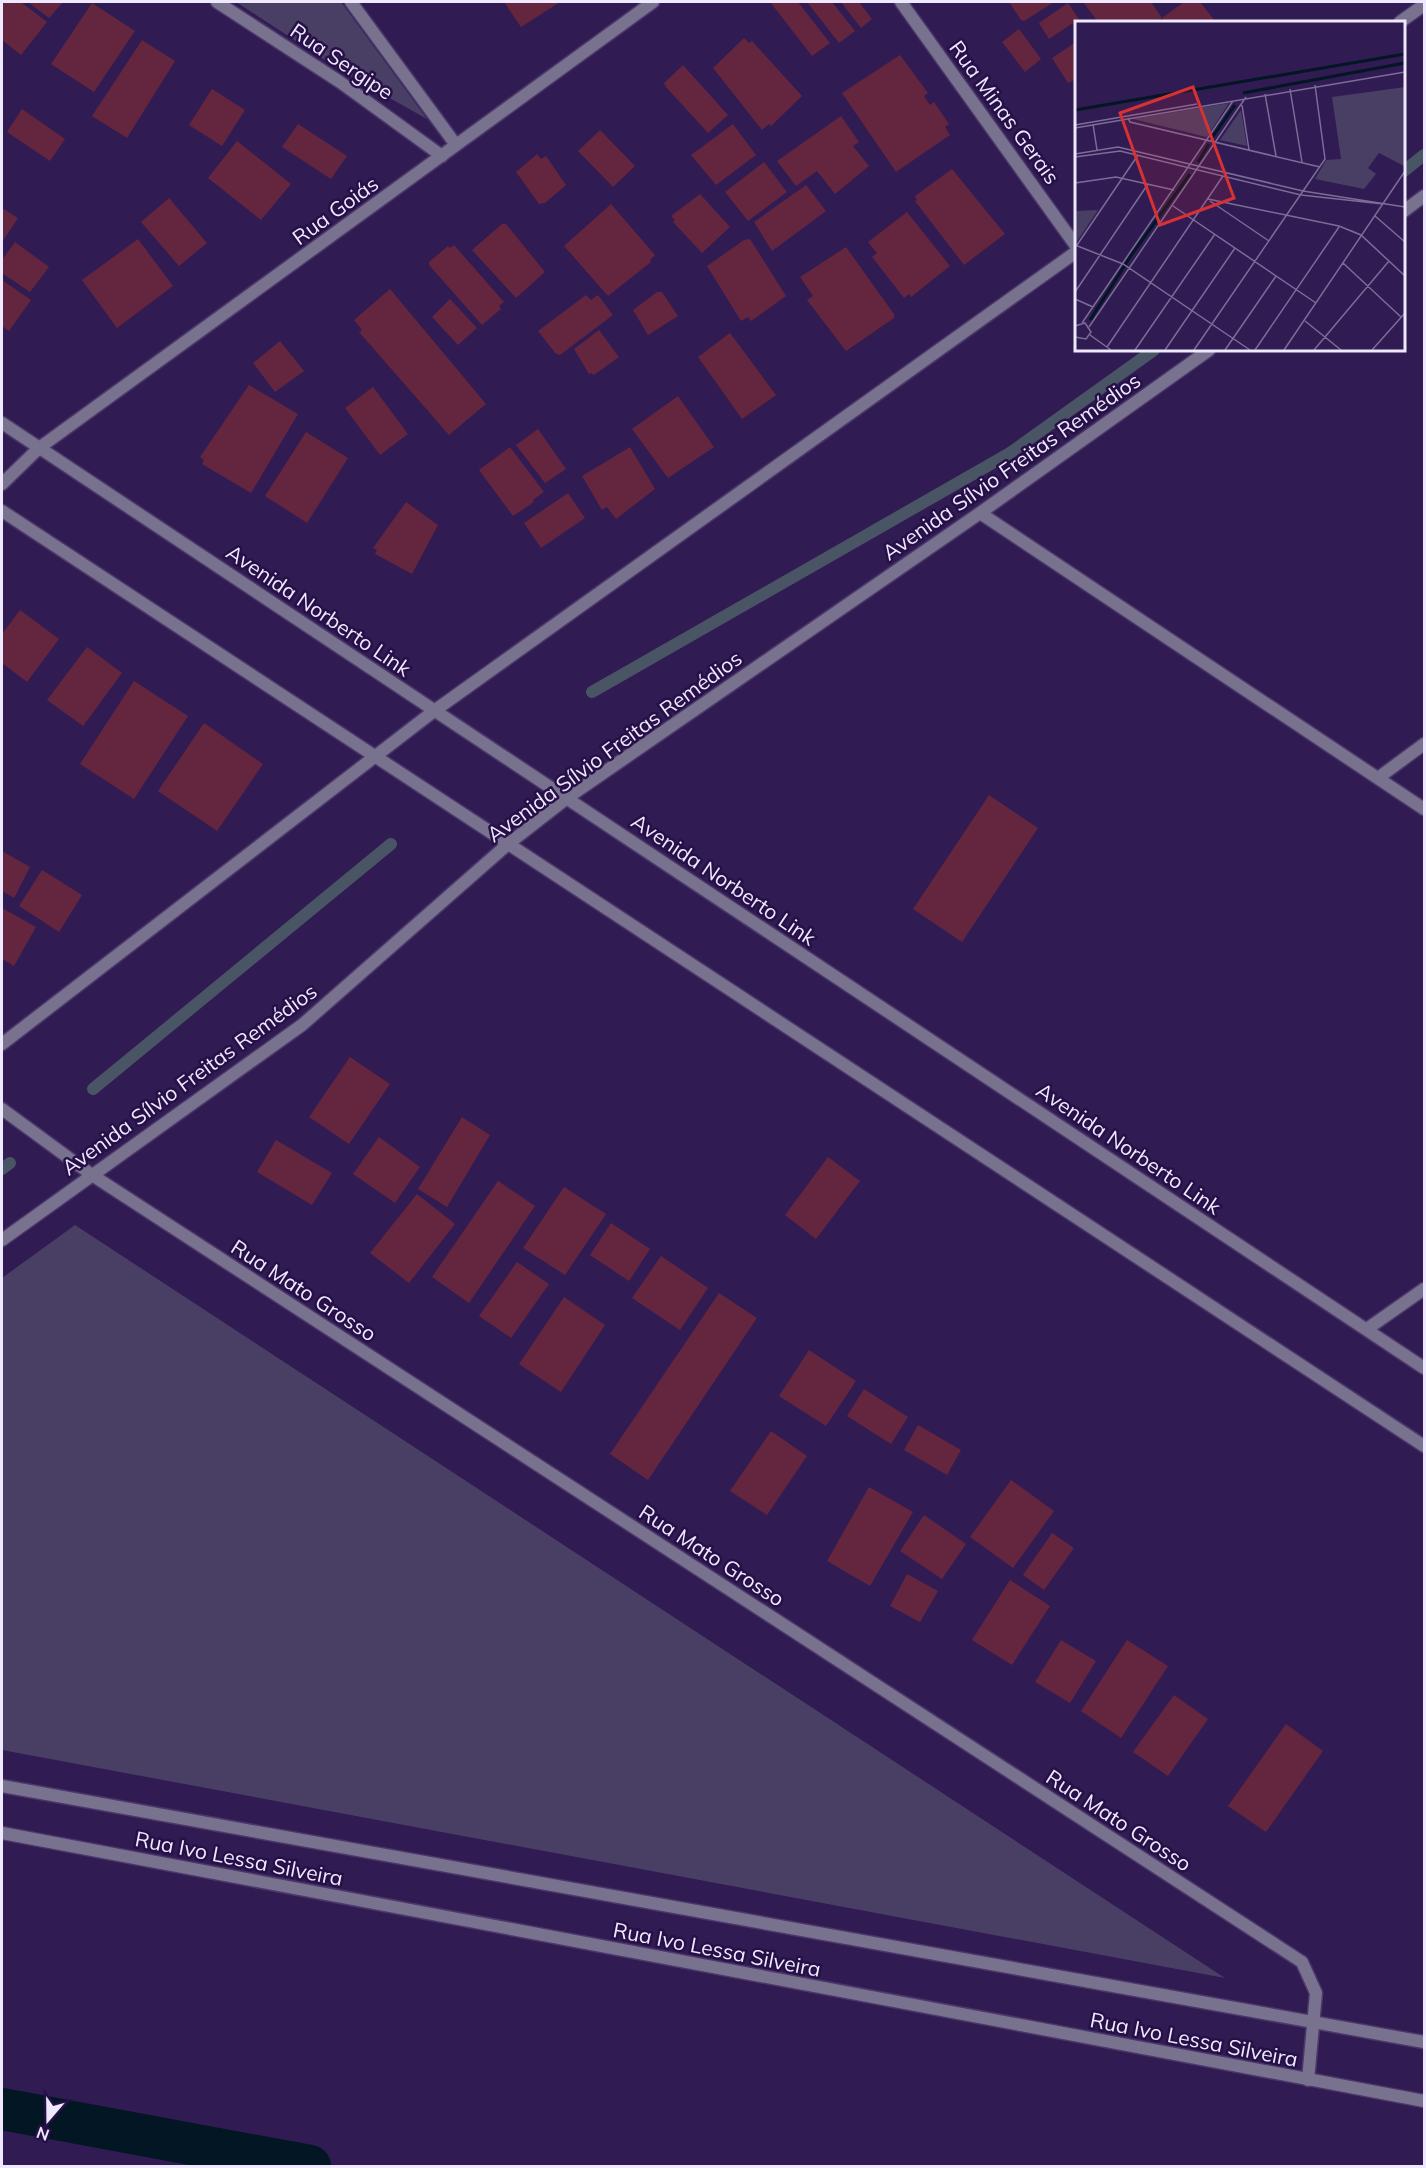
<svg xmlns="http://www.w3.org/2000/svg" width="1426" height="2168" font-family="Mulish,sans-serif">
  <rect width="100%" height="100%" fill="#301b53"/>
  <path fill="#493e64" d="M 236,2 L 341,2 L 427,119 L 345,73 Z
    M 75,1225 L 1225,1978 L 2,1750 L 2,1278 Z"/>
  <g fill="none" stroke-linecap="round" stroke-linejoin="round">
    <path stroke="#495565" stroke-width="12" d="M 1404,171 L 1424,155
      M 592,692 L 1010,453 L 1154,350
      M 93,1089 L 391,844
      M 2,1169 L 10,1163"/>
    <path stroke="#021623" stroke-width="42" d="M 2,2109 L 310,2166"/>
  </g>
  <path fill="#64263f" d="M 2,2 L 21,2 L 47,22 L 21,55 L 2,40 Z
    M 28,2 L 63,2 L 49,18 Z
    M 504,2 L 560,2 L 521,27 Z
    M 770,2 L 798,2 L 830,43 L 812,56 Z
    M 807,2 L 832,2 L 855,31 L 839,43 Z
    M 841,2 L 859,2 L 872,19 L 861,28 Z
    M 1009,2 L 1054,2 L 1024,21 L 1021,20 Z
    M 1083,2 L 1151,2 L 1162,18 L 1155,22 L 1098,22 Z
    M 1184,2 L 1200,2 L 1216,22 L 1166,22 L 1162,18 Z
    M 92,3 L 135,31 L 94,92 L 51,64 Z
    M 1068,3 L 1079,19 L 1049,39 L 1039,23 Z
    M 1019,29 L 1041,59 L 1025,72 L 1002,42 Z
    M 744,38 L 749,43 L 752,41 L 802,96 L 771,126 L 769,124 L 762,130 L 713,68 Z
    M 142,40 L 175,61 L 127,138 L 92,116 Z
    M 1076,42 L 1076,79 L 1068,83 L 1052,58 Z
    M 900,55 L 928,93 L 924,96 L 930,105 L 934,102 L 949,124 L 945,127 L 950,135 L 896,172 L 842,93 Z
    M 683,65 L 728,115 L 708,133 L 666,87 L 664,83 Z
    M 212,89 L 245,110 L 222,146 L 189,125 Z
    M 22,109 L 65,139 L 50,161 L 7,132 Z
    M 841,116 L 859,142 L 853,146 L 869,166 L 835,194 L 817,171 L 796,186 L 777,161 Z
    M 298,124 L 347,156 L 331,179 L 282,147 Z
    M 733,124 L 756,155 L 716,185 L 691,155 Z
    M 600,130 L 635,166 L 613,187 L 578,151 Z
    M 237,141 L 291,184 L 261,220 L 208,178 Z
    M 537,154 L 541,159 L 546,156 L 566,185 L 545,203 L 539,204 L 516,172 Z
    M 764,162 L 787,192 L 748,221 L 725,192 Z
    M 952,169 L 1005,234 L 964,265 L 915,201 L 917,200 L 915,196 Z
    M 806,185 L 826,211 L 772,251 L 754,222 Z
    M 700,194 L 730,227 L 702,253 L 673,222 L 675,220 L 671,216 Z
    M 169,198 L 207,243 L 179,266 L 141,222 Z
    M 611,204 L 655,255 L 650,260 L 651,262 L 608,296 L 564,246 Z
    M 2,208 L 18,218 L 2,242 Z
    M 907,212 L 950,266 L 911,297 L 909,294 L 904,298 L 872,257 L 877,253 L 868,242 Z
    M 502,224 L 506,224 L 545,272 L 516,298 L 472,250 Z
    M 138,239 L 173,286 L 117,328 L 82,280 Z
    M 750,239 L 786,296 L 751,321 L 748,317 L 741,321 L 707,266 L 744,240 Z
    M 15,242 L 49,267 L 30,292 L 2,273 L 2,260 Z
    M 454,245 L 504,302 L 499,306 L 501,309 L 482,325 L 429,265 L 429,262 L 448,246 L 450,248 Z
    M 846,247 L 894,314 L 894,318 L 846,351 L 807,300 L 813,296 L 800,277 Z
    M 2,280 L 31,300 L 9,331 L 2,326 Z
    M 390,289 L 486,404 L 449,435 L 359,332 L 362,330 L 354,320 Z
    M 657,292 L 662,292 L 678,316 L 648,335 L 633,310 Z
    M 586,295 L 591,300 L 598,295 L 613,315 L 560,355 L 556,354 L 538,331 Z
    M 450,299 L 477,328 L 458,345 L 432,317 Z
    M 599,330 L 619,357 L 594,375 L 591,373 L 589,374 L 574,349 Z
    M 730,333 L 776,395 L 742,419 L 698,357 Z
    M 280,341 L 304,371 L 275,392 L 253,363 Z
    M 249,385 L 298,414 L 251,493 L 202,464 L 204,460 L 200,457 Z
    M 373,387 L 408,434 L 380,455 L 345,408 Z
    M 678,396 L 714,447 L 668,478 L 632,429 Z
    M 538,429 L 566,469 L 545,483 L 516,445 Z
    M 306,432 L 348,458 L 307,523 L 265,496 Z
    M 510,447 L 544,492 L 533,500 L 534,502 L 513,516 L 479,470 Z
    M 630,447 L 655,489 L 616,519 L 607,507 L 602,510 L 582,476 Z
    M 568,493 L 585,518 L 541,548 L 524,523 Z
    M 406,502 L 438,525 L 412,574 L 375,554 L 377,550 L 373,548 Z
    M 20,610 L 59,639 L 27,682 L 2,663 L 2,634 Z
    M 87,647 L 122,673 L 83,726 L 47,700 Z
    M 134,681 L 188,716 L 134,799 L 80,764 Z
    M 204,723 L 263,764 L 217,831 L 158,791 Z
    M 989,795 L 1038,828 L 962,942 L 913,909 Z
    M 2,851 L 30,867 L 14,898 L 2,891 Z
    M 42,870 L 82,895 L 59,932 L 19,906 Z
    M 2,908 L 36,927 L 14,966 L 2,959 Z
    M 350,1057 L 390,1084 L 349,1144 L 309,1117 Z
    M 462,1117 L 490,1135 L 447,1207 L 418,1189 Z
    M 379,1137 L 420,1167 L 395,1203 L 353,1174 Z
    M 276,1140 L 332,1173 L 312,1205 L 257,1172 Z
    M 828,1157 L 860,1181 L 816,1239 L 785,1215 Z
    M 498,1181 L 535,1206 L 469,1303 L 432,1277 Z
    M 564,1187 L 606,1214 L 565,1275 L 523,1248 Z
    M 417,1194 L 455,1224 L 409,1283 L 370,1253 Z
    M 611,1223 L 650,1249 L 629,1281 L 590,1255 Z
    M 661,1256 L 708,1288 L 680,1330 L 632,1298 Z
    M 517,1262 L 549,1284 L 511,1338 L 479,1316 Z
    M 719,1293 L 757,1318 L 648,1480 L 610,1454 Z
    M 564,1297 L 605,1325 L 561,1392 L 519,1364 Z
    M 809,1350 L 856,1381 L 826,1426 L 779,1396 Z
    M 864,1389 L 908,1417 L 891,1444 L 847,1416 Z
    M 918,1425 L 961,1450 L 947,1475 L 904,1450 Z
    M 771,1431 L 807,1456 L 767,1515 L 730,1491 Z
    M 1011,1480 L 1054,1511 L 1013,1568 L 970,1537 Z
    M 869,1487 L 913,1512 L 870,1586 L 827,1561 Z
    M 924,1515 L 966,1544 L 942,1579 L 900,1551 Z
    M 1052,1533 L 1074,1548 L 1044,1590 L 1023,1575 Z
    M 907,1574 L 938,1591 L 920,1622 L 890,1606 Z
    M 1010,1580 L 1050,1606 L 1012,1665 L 972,1640 Z
    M 1061,1640 L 1096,1661 L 1070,1703 L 1035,1682 Z
    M 1127,1640 L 1168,1666 L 1121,1738 L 1081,1711 Z
    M 1174,1695 L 1208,1719 L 1168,1776 L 1133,1752 Z
    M 1286,1724 L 1323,1751 L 1266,1832 L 1228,1806 Z"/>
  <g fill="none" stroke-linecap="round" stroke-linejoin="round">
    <defs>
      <path id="minor" d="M 217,2 L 340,82 L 442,156
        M 351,2 L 456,145
        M 901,2 L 1076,246
        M 2,484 L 39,448 L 653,2
        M 980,513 L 1424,809
        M 1378,778 L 1424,744
        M 2,1109 L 92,1175 L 1302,1962 L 1316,1993 L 1308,2080
        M 1367,1329 L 1424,1289"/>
      <path id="tertiary" d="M 1400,22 L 1424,5
        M 1404,211 L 1424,196
        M 2,423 L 1424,1368
        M 2,511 L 1424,1446
        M 2,1044 L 434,711 L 1076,252
        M 2,1240 L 302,1025 L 508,844 L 567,798 L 980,513 L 1209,350
        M 2,1786 L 1424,2042
        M 2,1833 L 1424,2101"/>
    </defs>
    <use href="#minor" stroke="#4b386b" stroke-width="15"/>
    <use href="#tertiary" stroke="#4b386b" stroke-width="15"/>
    <use href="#minor" stroke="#79728e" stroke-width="12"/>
    <use href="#tertiary" stroke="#79728e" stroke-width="12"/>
  </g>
  <g text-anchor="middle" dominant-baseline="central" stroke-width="5" stroke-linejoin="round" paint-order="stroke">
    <g font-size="21" fill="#eee9fe" stroke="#271047">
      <text transform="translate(342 61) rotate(34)">Rua Sergipe</text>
      <text transform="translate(1005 112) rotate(54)">Rua Minas Gerais</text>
      <text transform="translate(335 210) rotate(-36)">Rua Goiás</text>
      <text transform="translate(1011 466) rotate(-35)">Avenida Sílvio Freitas Remédios</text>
      <text transform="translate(319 610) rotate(34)">Avenida Norberto Link</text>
      <text transform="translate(614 746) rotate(-36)">Avenida Sílvio Freitas Remédios</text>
      <text transform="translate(724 879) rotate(34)">Avenida Norberto Link</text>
      <text transform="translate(189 1079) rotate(-36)">Avenida Sílvio Freitas Remédios</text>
      <text transform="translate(1129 1148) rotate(34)">Avenida Norberto Link</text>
      <text transform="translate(304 1290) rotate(33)">Rua Mato Grosso</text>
      <text transform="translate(712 1555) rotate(33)">Rua Mato Grosso</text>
      <text transform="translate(1119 1820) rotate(33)">Rua Mato Grosso</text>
      <text transform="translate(239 1858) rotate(11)">Rua Ivo Lessa Silveira</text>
      <text transform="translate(717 1949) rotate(11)">Rua Ivo Lessa Silveira</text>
      <text transform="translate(1194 2039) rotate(11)">Rua Ivo Lessa Silveira</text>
    </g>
  </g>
  <g transform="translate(1075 21)">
    <rect width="330" height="330" fill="#301b53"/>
    <path d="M 330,66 L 329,145 L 304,132 L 293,147 L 301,153 L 289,168 L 240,158 L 251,139 L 266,138 L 257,76 ZM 154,82 L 132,116 L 58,98 ZM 166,89 L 172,125 L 145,119 ZM 23,189 L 1,222 L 0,221 L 0,190 Z" fill="#493e64"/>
    <path fill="none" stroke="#021623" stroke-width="3" d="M 168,72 L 330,42M 0,89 L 330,33M 136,118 L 160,84M 123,141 L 134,123M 15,299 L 57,233 L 115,153"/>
    <path fill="none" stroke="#7c6d97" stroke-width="1.5" d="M 215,68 L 227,141M 190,73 L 201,135M 167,84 L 174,129M 53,97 L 55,101 L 245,146M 18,103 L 22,129M 0,104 L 122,83M 0,107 L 330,51M 0,133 L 43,126 L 228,170 L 330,186M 0,136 L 45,130 L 226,174 L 308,183M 0,162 L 41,156 L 99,169M 133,178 L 264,205 L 286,214 L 330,255M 135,180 L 194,220M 98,185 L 241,282M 300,195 L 330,221M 0,224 L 48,243 L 175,329M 2,224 L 63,134M 268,242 L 326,296M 0,271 L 73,163M 0,278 L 18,286M 230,300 L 266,329M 7,302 L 158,80M 0,305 L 10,302 L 16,311 L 11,318 L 0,316M 14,306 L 171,76M 15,314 L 36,329M 32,326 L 148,155M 60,329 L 140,213M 90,329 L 160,227M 119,329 L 250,138 L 240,64M 150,329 L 201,255M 180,329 L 264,206M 209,329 L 330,150M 239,329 L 314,240M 297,329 L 330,292"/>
    <path fill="#d73233" fill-opacity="0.15" stroke="#d73233" stroke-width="3" d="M 118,66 L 159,177 L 85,204 L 45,92 Z"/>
    <rect width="330" height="330" fill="none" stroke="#eee9fe" stroke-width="3"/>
  </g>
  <rect width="1426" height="2168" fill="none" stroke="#eee9fe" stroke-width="6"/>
  <g transform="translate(48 2120) rotate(200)" stroke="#271047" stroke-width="4.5" paint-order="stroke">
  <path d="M0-4.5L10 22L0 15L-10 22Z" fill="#eee9fe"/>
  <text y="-9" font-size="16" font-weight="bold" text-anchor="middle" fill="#eee9fe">N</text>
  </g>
</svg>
